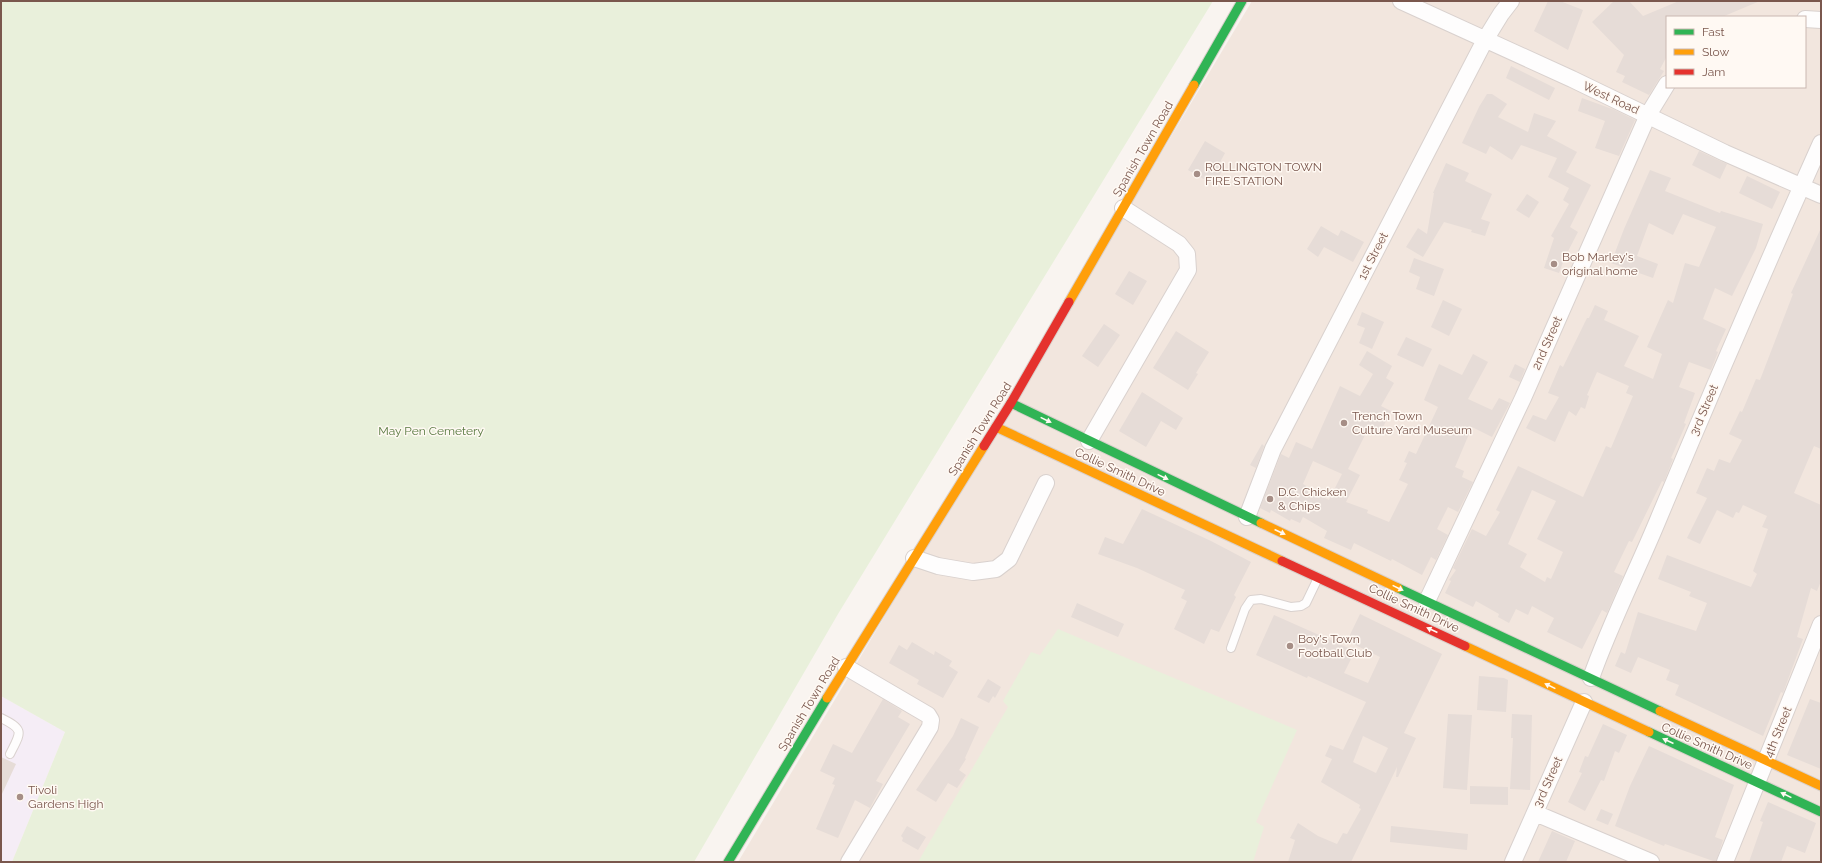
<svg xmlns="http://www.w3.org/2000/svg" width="1822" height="863" font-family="Raleway,sans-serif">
  <rect width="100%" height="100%" fill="#f9f4f0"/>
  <path fill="#f2e6de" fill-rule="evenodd" d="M 1252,1 L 1821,1 L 1821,862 L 738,862 ZM 1667,17 L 1805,17 L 1805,87 L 1667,87 Z"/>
  <path fill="#f5edf6" d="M 1,696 L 65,732 L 12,862 L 1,862 Z"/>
  <path fill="#e9f0db" d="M 1,1 L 1213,1 L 838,614 L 694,862 L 12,862 L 65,732 L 1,696 Z
    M 1058,629 L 1297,730 L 1256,822 L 1264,827 L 1253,862 L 918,862 L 1008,707 L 1003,701 L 1031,652 L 1040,655 Z"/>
  <path fill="#e6dcd7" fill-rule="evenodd" d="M 1548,1 L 1560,1 L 1583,10 L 1568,50 L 1534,31 Z
    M 1614,1 L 1629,1 L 1643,16 L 1679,1 L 1760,1 L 1722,17 L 1667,17 L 1667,56 L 1660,69 L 1664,71 L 1649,95 L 1622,82 L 1625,76 L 1616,72 L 1624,55 L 1592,22 Z
    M 1511,66 L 1555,88 L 1549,100 L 1506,78 Z
    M 1487,94 L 1492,94 L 1507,104 L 1498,117 L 1528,132 L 1534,113 L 1556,121 L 1547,136 L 1577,152 L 1566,172 L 1591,185 L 1570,227 L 1578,232 L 1565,257 L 1559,273 L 1544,268 L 1554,238 L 1551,236 L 1569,204 L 1563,200 L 1569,188 L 1548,177 L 1557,158 L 1521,145 L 1512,160 L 1490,146 L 1486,154 L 1462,143 L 1479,107 Z
    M 1582,98 L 1615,110 L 1635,120 L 1619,156 L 1595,148 L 1605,121 L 1578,111 Z
    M 1205,141 L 1225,153 L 1218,166 L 1223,169 L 1214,185 L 1188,170 Z
    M 1699,151 L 1727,164 L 1720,179 L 1692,165 Z
    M 1446,163 L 1469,173 L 1465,181 L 1492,194 L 1481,219 L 1490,222 L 1485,236 L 1471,232 L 1472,230 L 1444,222 L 1423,257 L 1406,247 L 1418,228 L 1427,234 L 1434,193 L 1433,193 Z
    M 1650,170 L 1671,178 L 1665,191 L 1720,213 L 1721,211 L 1763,224 L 1756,248 L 1732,296 L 1715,288 L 1703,319 L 1726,329 L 1716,351 L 1718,352 L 1711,370 L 1689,362 L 1679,387 L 1695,393 L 1684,423 L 1686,424 L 1671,458 L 1673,459 L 1664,482 L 1662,481 L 1632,542 L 1629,541 L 1614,572 L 1623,576 L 1607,613 L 1602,610 L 1582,649 L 1547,632 L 1554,618 L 1532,606 L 1528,615 L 1516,609 L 1509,623 L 1498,617 L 1499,614 L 1476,601 L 1473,607 L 1445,593 L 1451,581 L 1449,580 L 1456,570 L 1453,568 L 1472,529 L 1486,536 L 1500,512 L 1496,510 L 1518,466 L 1583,497 L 1606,446 L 1611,448 L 1633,396 L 1626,393 L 1629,386 L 1597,372 L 1587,395 L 1589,396 L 1585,409 L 1581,407 L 1576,416 L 1569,411 L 1555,442 L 1526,428 L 1533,415 L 1546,420 L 1559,397 L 1548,393 L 1560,365 L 1563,367 L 1587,318 L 1589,318 L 1595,305 L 1608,311 L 1604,320 L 1639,336 L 1624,366 L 1653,379 L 1662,354 L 1647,347 L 1668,300 L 1673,303 L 1685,263 L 1699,267 L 1716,227 L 1683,214 L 1673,235 L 1649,223 L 1637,256 L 1658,264 L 1653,278 L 1611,263 L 1624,229 ZM 1532,490 L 1556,501 L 1537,539 L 1563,552 L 1551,579 L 1547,577 L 1545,582 L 1520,567 L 1527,554 L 1508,544 Z
    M 1747,176 L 1780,192 L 1772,209 L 1739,193 Z
    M 1527,194 L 1539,202 L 1529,218 L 1516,210 Z
    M 1321,226 L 1338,236 L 1341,230 L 1364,242 L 1353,262 L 1324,247 L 1318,257 L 1307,249 Z
    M 1821,228 L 1821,449 L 1814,446 L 1794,493 L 1821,505 L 1821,581 L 1817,591 L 1811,588 L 1797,637 L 1803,639 L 1783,693 L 1781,692 L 1763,736 L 1675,695 L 1679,685 L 1666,680 L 1670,670 L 1638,657 L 1631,673 L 1615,666 L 1621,652 L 1625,654 L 1638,612 L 1696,631 L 1707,603 L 1689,596 L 1691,592 L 1658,579 L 1667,555 L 1751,587 L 1757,574 L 1753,571 L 1768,529 L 1762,527 L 1767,516 L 1743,505 L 1739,513 L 1736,512 L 1733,518 L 1717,510 L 1700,544 L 1687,538 L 1707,498 L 1696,493 L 1707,468 L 1714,471 L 1719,459 L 1730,463 L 1742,440 L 1729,434 L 1740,411 L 1742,412 L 1756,379 L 1760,380 L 1793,294 L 1791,293 Z
    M 1414,258 L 1444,269 L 1434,296 L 1416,289 L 1420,277 L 1409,272 Z
    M 1129,271 L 1147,281 L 1133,305 L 1115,294 Z
    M 1443,300 L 1462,309 L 1449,336 L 1431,327 Z
    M 1362,312 L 1384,322 L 1372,349 L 1359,343 L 1365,328 L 1357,325 Z
    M 1104,324 L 1120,335 L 1098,367 L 1082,356 Z
    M 1176,331 L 1209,352 L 1196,373 L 1198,374 L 1188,390 L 1153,368 Z
    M 1406,337 L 1432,349 L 1423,367 L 1397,355 Z
    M 1367,351 L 1392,366 L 1386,378 L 1394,383 L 1381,406 L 1391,411 L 1379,435 L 1368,429 L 1348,469 L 1360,475 L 1346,502 L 1368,510 L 1367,513 L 1389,522 L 1408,484 L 1399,480 L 1407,463 L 1404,462 L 1409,451 L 1416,454 L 1438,407 L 1424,400 L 1439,364 L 1462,375 L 1473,354 L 1488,362 L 1468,399 L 1492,410 L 1499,398 L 1510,403 L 1492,437 L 1472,427 L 1455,467 L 1464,471 L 1462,477 L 1473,482 L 1458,512 L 1448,507 L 1437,529 L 1448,535 L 1436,560 L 1431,557 L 1422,575 L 1392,559 L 1391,561 L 1354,543 L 1351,550 L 1324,538 L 1327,531 L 1303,517 L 1300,523 L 1291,519 L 1290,521 L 1271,510 L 1270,513 L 1260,508 L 1281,454 L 1289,458 L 1296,442 L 1312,449 L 1340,386 L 1360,396 L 1373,374 L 1359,365 ZM 1313,461 L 1342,474 L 1329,500 L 1307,489 L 1308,487 L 1303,484 Z
    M 1515,364 L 1525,369 L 1520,382 L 1509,377 Z
    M 1142,392 L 1183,418 L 1176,430 L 1161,421 L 1146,447 L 1119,431 Z
    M 1262,444 L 1264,446 L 1256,468 L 1250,465 Z
    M 1142,509 L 1211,541 L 1251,562 L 1234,595 L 1236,597 L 1219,632 L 1211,629 L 1204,644 L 1174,629 L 1187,601 L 1181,598 L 1185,590 L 1137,568 L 1098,554 L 1105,537 L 1123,544 Z
    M 1077,603 L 1124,624 L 1118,637 L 1071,617 Z
    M 1360,614 L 1442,654 L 1404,733 L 1416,738 L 1398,777 L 1396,777 L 1397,767 L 1351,862 L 1288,862 L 1295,840 L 1290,838 L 1298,823 L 1318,836 L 1337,844 L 1343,833 L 1347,834 L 1361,809 L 1359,808 L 1360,805 L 1321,782 L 1332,759 L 1325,756 L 1330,745 L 1343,750 L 1366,702 L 1308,676 L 1307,678 L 1256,655 L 1274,615 L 1355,651 L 1344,673 L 1368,683 L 1380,657 L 1347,641 ZM 1363,736 L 1388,748 L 1376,773 L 1353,762 Z
    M 912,642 L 934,655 L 935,651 L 952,661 L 949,666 L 958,672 L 943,698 L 917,684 L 919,680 L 889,663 L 899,645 L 907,650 Z
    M 1479,676 L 1504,678 L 1508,680 L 1506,712 L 1477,710 Z
    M 988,679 L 1001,687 L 995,698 L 993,696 L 989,703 L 977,697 Z
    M 883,699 L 902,711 L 898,717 L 910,724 L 876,781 L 883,784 L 870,808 L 855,800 L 838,838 L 816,829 L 835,785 L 832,784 L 835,778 L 820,771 L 833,744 L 852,753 Z
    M 1810,699 L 1821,703 L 1821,769 L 1787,755 Z
    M 1448,714 L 1472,715 L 1467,790 L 1443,788 Z
    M 1512,714 L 1532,715 L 1530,790 L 1510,789 L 1513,738 L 1511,738 Z
    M 961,718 L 979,727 L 965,758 L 966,759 L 959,770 L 966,775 L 957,788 L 948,783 L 936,802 L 916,790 L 953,736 Z
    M 1603,724 L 1627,735 L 1619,753 L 1615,751 L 1604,781 L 1601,780 L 1585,811 L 1568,802 L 1582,773 L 1579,772 L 1585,756 L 1588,757 Z
    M 1649,746 L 1734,785 L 1715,837 L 1723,840 L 1716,862 L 1665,844 L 1664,846 L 1615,826 L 1630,786 Z
    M 1,757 L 16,764 L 1,796 Z
    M 1470,786 L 1508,787 L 1508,805 L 1470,804 Z
    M 1768,802 L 1816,823 L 1805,853 L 1787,846 L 1781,862 L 1749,862 L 1763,822 L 1760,821 Z
    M 1601,809 L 1613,814 L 1608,825 L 1596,820 Z
    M 907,826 L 926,837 L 918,850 L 902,841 L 903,838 L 901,836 Z
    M 1391,826 L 1468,834 L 1467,850 L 1390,842 Z
    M 1552,831 L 1575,841 L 1566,862 L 1538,862 Z"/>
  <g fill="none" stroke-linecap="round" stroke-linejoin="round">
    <defs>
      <path id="lane" d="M 1231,648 L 1245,609 L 1251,600 L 1261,599 L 1291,607 L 1301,606 L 1306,603 L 1318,578
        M 1,718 C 25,730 21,732 10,754"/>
      <path id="street" d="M 1401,1 L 1572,79 L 1725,153 L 1821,195
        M 1805,19 L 1821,20
        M 1089,441 L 1188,270 L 1187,254 L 1179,244 L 1123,208
        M 1247,517 L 1273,449 L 1485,40 L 1501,14 L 1511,1
        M 914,558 L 938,566 L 973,572 L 996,569 L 1009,559 L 1046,483
        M 1427,601 L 1523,398 L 1648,115 L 1667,84
        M 846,667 L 928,715 L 931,720 L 930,727 L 849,862
        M 1591,678 C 1610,624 1636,573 1658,520 C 1711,393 1765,268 1821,143
        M 1535,813 L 1651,862
        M 1513,862 L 1584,702
        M 1725,862 L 1821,624"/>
      <path id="fast" d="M 1194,85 L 1242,1
        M 1011,403 L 1261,523
        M 1398,588 L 1660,711
        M 1649,732 L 1821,812
        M 728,862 L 827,698"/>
      <path id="slow" d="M 1069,302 L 1194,85
        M 996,427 L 1282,561
        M 1261,523 L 1398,588
        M 1465,646 L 1649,732
        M 827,698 L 984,446
        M 1660,711 L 1821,786"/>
      <path id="jam" d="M 984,446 L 1011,403 L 1069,302
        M 1282,561 L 1465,646"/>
    </defs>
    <use href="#lane" stroke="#d9d1ce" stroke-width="10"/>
    <use href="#street" stroke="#d9d1ce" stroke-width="18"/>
    <use href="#fast" stroke="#d9d0cb" stroke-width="11"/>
    <use href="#slow" stroke="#d9d0cb" stroke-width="11"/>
    <use href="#jam" stroke="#d9d0cb" stroke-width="11"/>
    <use href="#lane" stroke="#fefdfd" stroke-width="8"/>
    <use href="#street" stroke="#fefdfd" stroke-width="16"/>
    <use href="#fast" stroke="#30b455" stroke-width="9"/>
    <use href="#slow" stroke="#ff9f0a" stroke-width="9"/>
    <use href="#jam" stroke="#e5322d" stroke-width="9"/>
  </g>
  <defs><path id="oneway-solid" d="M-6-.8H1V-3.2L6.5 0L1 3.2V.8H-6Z"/></defs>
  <g fill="#fff9f3">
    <use href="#oneway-solid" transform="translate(1046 420) rotate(26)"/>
    <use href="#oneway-solid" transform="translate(1163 477) rotate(26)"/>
    <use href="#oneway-solid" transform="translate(1280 532) rotate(25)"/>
    <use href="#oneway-solid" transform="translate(1398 588) rotate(26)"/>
    <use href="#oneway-solid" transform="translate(1432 630) rotate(-155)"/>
    <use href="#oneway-solid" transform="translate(1550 686) rotate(-154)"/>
    <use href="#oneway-solid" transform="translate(1668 741) rotate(-156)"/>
    <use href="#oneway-solid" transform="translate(1786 795) rotate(-154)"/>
  </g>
  <g fill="#a68e86" stroke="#fff9f3" stroke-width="1.5">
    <circle cx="1197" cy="174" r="4"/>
    <circle cx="1554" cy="264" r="4"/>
    <circle cx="1344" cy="423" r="4"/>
    <circle cx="1270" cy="499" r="4"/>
    <circle cx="1290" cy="646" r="4"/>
    <circle cx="20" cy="797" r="4"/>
  </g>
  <g text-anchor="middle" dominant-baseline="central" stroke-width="3" stroke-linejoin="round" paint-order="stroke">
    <g font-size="12" fill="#7a574d" stroke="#fff9f3">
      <text transform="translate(1611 98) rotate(25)">West Road</text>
      <text transform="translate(1143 149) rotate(-60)">Spanish Town Road</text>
      <text transform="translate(1373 256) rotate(-63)">1st Street</text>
      <text transform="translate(1547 343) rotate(-66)">2nd Street</text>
      <text transform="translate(1704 410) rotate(-67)">3rd Street</text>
      <text transform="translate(980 429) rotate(-58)">Spanish Town Road</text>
      <text transform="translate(1120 472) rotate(25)">Collie Smith Drive</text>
      <text transform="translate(1414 608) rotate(25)">Collie Smith Drive</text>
      <text transform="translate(809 704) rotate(-59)">Spanish Town Road</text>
      <text transform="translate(1778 732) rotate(-68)">4th Street</text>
      <text transform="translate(1707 746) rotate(24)">Collie Smith Drive</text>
      <text transform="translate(1548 782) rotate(-66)">3rd Street</text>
    </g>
    <g font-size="12" fill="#7a574d" stroke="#fff9f3" text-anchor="start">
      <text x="1205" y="167">ROLLINGTON TOWN<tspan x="1205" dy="14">FIRE STATION</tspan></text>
      <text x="1562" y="257">Bob Marley's<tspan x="1562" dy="14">original home</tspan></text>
      <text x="1352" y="416">Trench Town<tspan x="1352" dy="14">Culture Yard Museum</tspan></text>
      <text x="1278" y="492">D.C. Chicken<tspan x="1278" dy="14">&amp; Chips</tspan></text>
      <text x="1298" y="639">Boy's Town<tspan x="1298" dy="14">Football Club</tspan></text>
      <text x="28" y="790">Tivoli<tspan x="28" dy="14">Gardens High</tspan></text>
    </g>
    <g font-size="12" fill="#597a41" stroke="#fff9f3">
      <text x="431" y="431">May Pen Cemetery</text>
    </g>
  </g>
  <rect width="1822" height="863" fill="none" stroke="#7a574d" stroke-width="4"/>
  <rect x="1666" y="16" width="140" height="72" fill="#fff9f3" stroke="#cab8b1"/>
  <rect x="1674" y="29" width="20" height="6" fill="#30b455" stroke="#cab8b1"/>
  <text x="1702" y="36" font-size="12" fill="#7a574d">Fast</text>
  <rect x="1674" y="49" width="20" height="6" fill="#ff9f0a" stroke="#cab8b1"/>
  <text x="1702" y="56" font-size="12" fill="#7a574d">Slow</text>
  <rect x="1674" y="69" width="20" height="6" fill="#e5322d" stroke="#cab8b1"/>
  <text x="1702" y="76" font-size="12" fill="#7a574d">Jam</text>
</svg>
